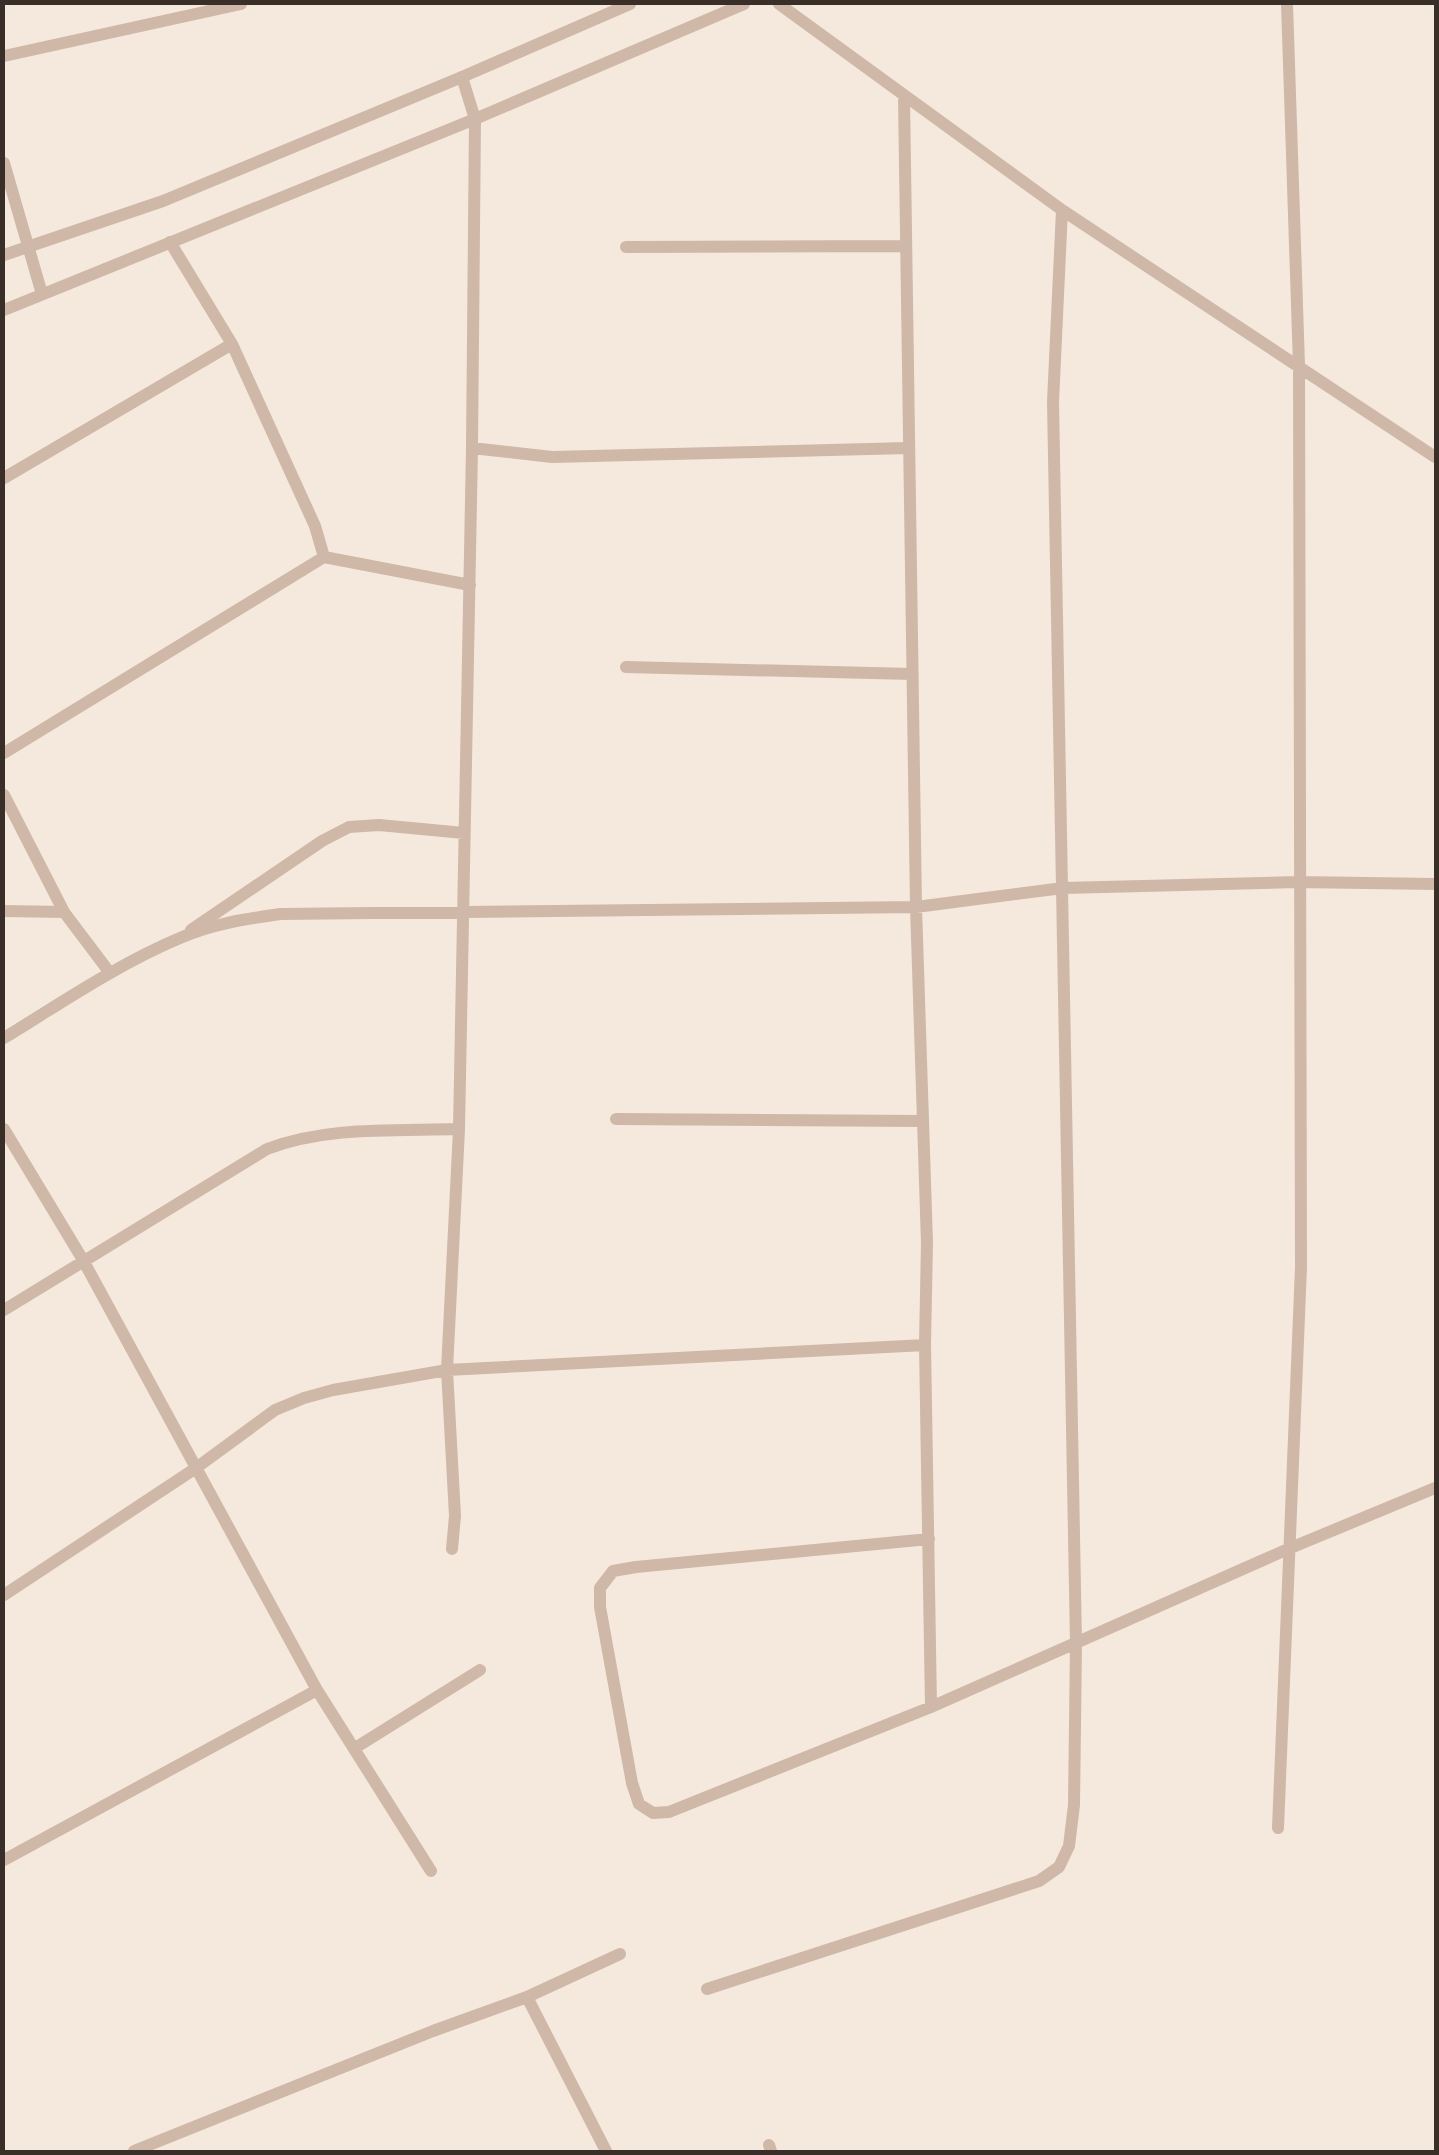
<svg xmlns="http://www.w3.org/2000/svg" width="1439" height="2155" font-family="Raleway,sans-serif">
  <rect width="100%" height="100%" fill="#f5e9dd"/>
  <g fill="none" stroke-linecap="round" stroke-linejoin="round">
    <path stroke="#cfb8a7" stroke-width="12" d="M 4,56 L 241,4
      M 904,97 L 916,907 L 927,1243 L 925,1345 L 931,1707
      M 4,163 L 42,294
      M 1062,210 L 1435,457
      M 626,247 L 905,246
      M 472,448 L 552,457 L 908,448
      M 4,478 L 232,344
      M 324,557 L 470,585
      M 626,667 L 912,674
      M 4,753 L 324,557 L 315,526 L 232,344 L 170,242
      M 4,795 L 64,912 L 110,973
      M 4,911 L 64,912
      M 191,930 L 322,841 L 349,827 L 379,825 L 464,833
      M 4,1038 C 61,1003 118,964 180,938 C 211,924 246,919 280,914 L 916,907 L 1063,888 L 1298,882 L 1435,884
      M 616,1119 L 923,1121
      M 4,1129 L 83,1260 L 317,1690
      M 4,1310 L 267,1149 C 327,1126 395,1131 459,1129
      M 929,1539 L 636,1567 L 613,1571 L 600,1588 L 600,1607 L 632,1783 L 639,1804 L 653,1813 L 669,1812 L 931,1707 L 1288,1549 L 1435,1488
      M 452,1549 L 455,1516 L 447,1370 L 459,1129 L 472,448 L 475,119 L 462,77
      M 4,1595 L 196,1468 L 275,1410 L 304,1398 L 333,1390 L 447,1370 L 925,1345
      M 355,1748 L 480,1670
      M 1278,1828 L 1301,1267 L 1299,365 L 1287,4
      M 4,1860 L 317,1690 L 431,1871
      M 707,1989 L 1039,1881 L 1059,1867 L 1069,1846 L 1074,1805 L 1076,1643 L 1053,402 L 1062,210 L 779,4
      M 527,1997 L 606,2151
      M 769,2145 L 771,2151
      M 134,2151 L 433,2031 L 527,1997 L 620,1954"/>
    <path stroke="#cfb8a7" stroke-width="12" d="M 4,255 L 163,201 L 462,77 L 630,4
      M 4,310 L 475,119 L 744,4"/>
  </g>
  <rect width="1439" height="2155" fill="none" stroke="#3a2e28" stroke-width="10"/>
</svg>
